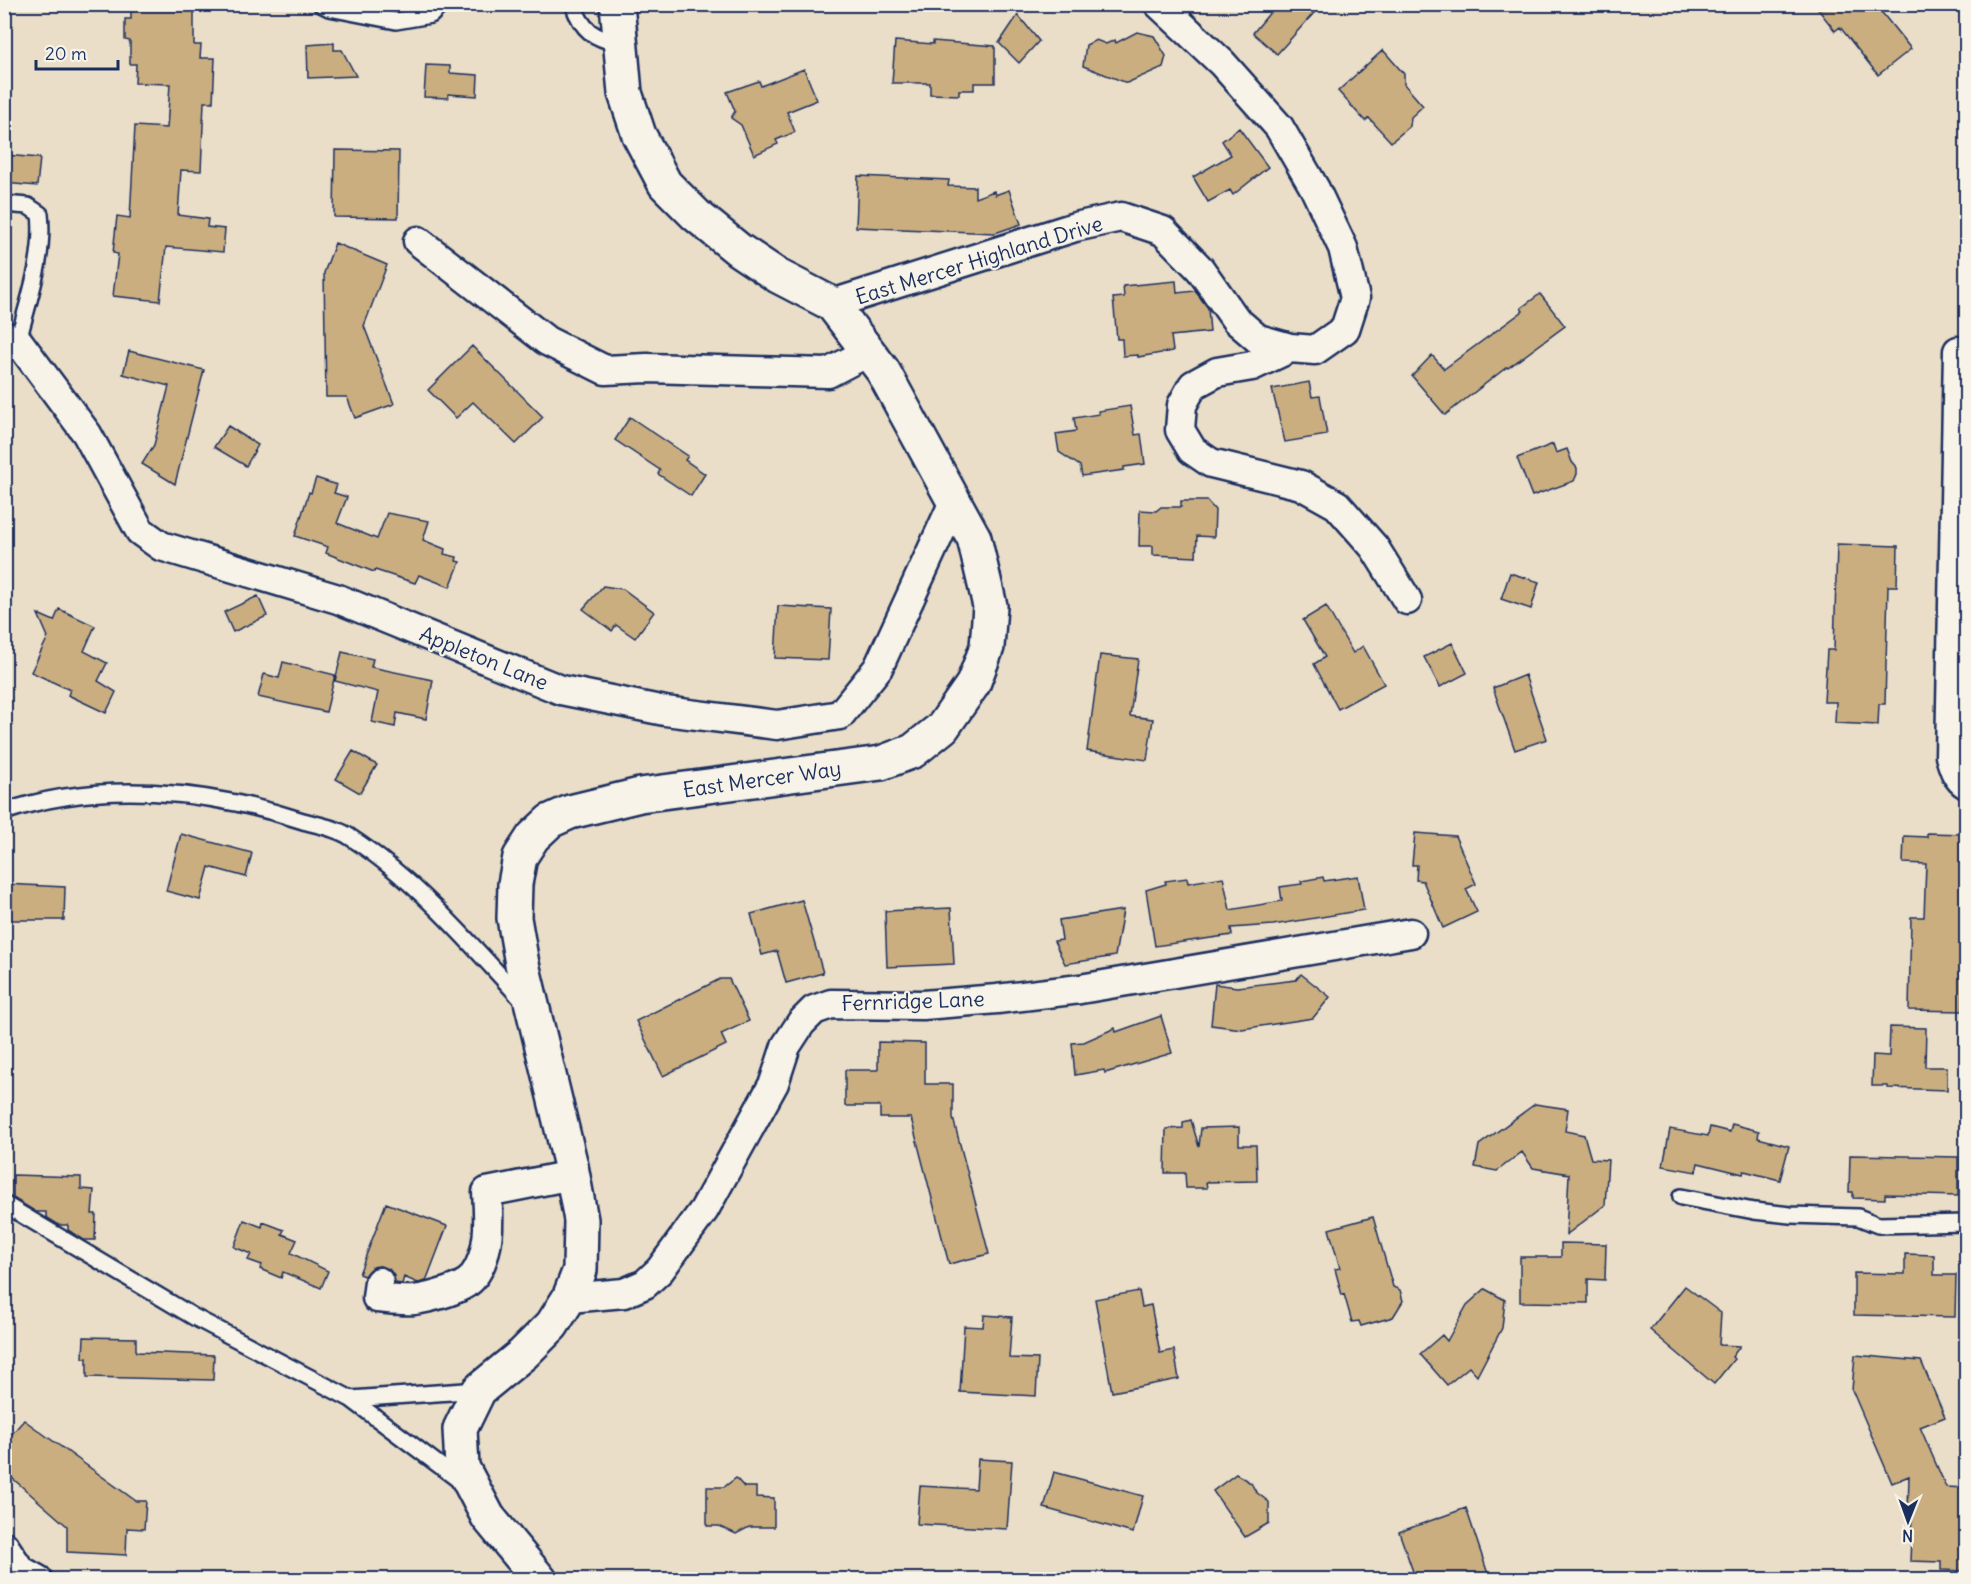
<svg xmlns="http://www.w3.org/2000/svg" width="1971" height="1584" font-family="Delius,sans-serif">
  <rect width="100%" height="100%" fill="#eadec9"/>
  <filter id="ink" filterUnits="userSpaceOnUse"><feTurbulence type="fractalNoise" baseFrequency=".0167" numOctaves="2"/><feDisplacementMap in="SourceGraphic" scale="12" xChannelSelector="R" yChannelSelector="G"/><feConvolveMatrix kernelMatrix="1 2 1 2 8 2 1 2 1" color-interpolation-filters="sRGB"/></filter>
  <g filter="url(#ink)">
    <path fill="#caae80" stroke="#1b2f5e" stroke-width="1.5" d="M 131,4 L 194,4 L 194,45 L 201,45 L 200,58 L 215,58 L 213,102 L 204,102 L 201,171 L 181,170 L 178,215 L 208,219 L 207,227 L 225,229 L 223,252 L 166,247 L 160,301 L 113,296 L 118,254 L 113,253 L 117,216 L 130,218 L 135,126 L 167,128 L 170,84 L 135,83 L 136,64 L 130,64 L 130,41 L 125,40 L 125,19 L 131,19 Z
      M 1277,4 L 1322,4 L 1277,54 L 1253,33 Z
      M 1814,4 L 1875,4 L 1911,49 L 1878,75 L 1840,27 L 1835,31 Z
      M 1018,15 L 1039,41 L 1019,63 L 999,43 Z
      M 1137,32 L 1154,36 L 1166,56 L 1163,67 L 1127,83 L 1083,66 L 1086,45 L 1096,40 L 1106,44 L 1115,40 L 1116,43 Z
      M 895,41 L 933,44 L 933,41 L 995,46 L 995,83 L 974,83 L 974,90 L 959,90 L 959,95 L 930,94 L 930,83 L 892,83 Z
      M 334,43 L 334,50 L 342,50 L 356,76 L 308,78 L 307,45 Z
      M 1383,50 L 1404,74 L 1404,84 L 1423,106 L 1411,117 L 1410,126 L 1391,142 L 1369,118 L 1365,121 L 1338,91 Z
      M 426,65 L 450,66 L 450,73 L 478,75 L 477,96 L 448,94 L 448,98 L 424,97 Z
      M 804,69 L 817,100 L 787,112 L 795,132 L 776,140 L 778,144 L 754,155 L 741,125 L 731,118 L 735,111 L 727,92 L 759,81 L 761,86 Z
      M 1239,128 L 1268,167 L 1233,195 L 1230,190 L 1208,202 L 1193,177 L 1231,155 L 1222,141 Z
      M 335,150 L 399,151 L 398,218 L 334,217 Z
      M 4,155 L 40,158 L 37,186 L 4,183 Z
      M 858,176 L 949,180 L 948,186 L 975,187 L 975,198 L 994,191 L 995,195 L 1009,190 L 1021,224 L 995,233 L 856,227 Z
      M 335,243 L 387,265 L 364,326 L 394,404 L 355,418 L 347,397 L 326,397 L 324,273 Z
      M 1176,281 L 1177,293 L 1195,291 L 1208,308 L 1210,332 L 1171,336 L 1173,351 L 1138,357 L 1138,355 L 1123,356 L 1122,339 L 1117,339 L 1113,298 L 1124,297 L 1123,286 Z
      M 1540,294 L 1565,326 L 1508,368 L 1507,367 L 1445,415 L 1412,376 L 1432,355 L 1444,369 L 1523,311 L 1521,308 Z
      M 472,346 L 543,417 L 516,444 L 473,402 L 456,418 L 428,390 Z
      M 129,351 L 204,370 L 175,484 L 142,464 L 154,445 L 169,386 L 123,374 Z
      M 1309,382 L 1312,397 L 1320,396 L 1327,435 L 1285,442 L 1272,389 Z
      M 1130,406 L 1135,435 L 1141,434 L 1145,464 L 1124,467 L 1124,470 L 1082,476 L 1080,466 L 1059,452 L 1056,434 L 1076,431 L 1074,418 L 1099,414 L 1098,411 Z
      M 630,417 L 688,456 L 685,460 L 705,474 L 691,496 L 658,474 L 660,470 L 615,440 Z
      M 228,426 L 258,445 L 246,466 L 214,447 Z
      M 1553,444 L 1556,453 L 1567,449 L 1572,462 L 1577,468 L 1577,474 L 1574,481 L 1532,496 L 1517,458 Z
      M 316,478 L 337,485 L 334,493 L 347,497 L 337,523 L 377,539 L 387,513 L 429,521 L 423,540 L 445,549 L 444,554 L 457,557 L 456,561 L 460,562 L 450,587 L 419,575 L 415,583 L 375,570 L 374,572 L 326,553 L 328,547 L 295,536 L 309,492 L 311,493 Z
      M 1181,501 L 1207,501 L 1215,510 L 1214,537 L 1197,536 L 1196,557 L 1153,555 L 1153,546 L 1139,546 L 1140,510 L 1156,511 L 1161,507 L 1181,507 Z
      M 1837,544 L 1898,546 L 1897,586 L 1888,586 L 1885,704 L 1879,704 L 1878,725 L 1835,723 L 1836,702 L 1824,702 L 1827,650 L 1834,650 Z
      M 1510,573 L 1539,582 L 1531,609 L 1501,599 Z
      M 603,586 L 623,589 L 654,612 L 635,638 L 616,625 L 612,631 L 583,609 Z
      M 258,596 L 267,616 L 233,632 L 224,612 Z
      M 778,606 L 831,609 L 828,660 L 775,658 Z
      M 1326,606 L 1353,653 L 1363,646 L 1384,684 L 1338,709 L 1314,664 L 1325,657 L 1303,620 Z
      M 59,609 L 95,626 L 84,651 L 107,663 L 98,681 L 116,692 L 106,713 L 68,695 L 70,690 L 31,672 L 48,637 L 38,614 L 54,621 Z
      M 1452,643 L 1467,673 L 1440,687 L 1424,657 Z
      M 342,652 L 373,659 L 371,667 L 433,680 L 426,719 L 397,713 L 395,727 L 372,722 L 378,692 L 335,681 Z
      M 1100,655 L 1138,659 L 1130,716 L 1153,719 L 1147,760 L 1087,751 Z
      M 283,662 L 335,675 L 326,712 L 258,697 L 264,674 L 279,678 Z
      M 1525,675 L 1547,739 L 1515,750 L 1493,688 Z
      M 353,751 L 377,765 L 360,793 L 336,779 Z
      M 1415,833 L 1455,836 L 1476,884 L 1466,889 L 1477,912 L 1443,928 L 1423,881 L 1416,880 L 1417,865 L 1412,865 Z
      M 1927,833 L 1966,834 L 1966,956 L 1964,956 L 1963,1011 L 1909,1010 L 1911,917 L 1924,917 L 1926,864 L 1903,863 L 1904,836 L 1927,837 Z
      M 181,834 L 252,853 L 246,877 L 209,867 L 200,900 L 166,891 Z
      M 1358,876 L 1364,910 L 1273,925 L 1231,928 L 1232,935 L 1155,946 L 1146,890 L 1166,884 L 1165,881 L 1187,878 L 1188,883 L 1223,877 L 1230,910 L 1282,901 L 1280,887 L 1302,884 L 1301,881 L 1323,877 L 1324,881 Z
      M 4,884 L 65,887 L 64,920 L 4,920 Z
      M 802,900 L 823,973 L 786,983 L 777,951 L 762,955 L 751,914 Z
      M 951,908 L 954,964 L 887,967 L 885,911 Z
      M 1123,910 L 1115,956 L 1065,964 L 1054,941 L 1062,940 L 1059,920 Z
      M 1301,974 L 1330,997 L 1313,1018 L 1242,1029 L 1211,1025 L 1215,984 L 1237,987 L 1296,980 Z
      M 720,979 L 729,979 L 749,1021 L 721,1034 L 726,1045 L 663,1076 L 636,1021 Z
      M 1161,1016 L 1172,1053 L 1105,1073 L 1104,1070 L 1075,1075 L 1072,1043 L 1084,1042 L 1115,1028 L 1116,1032 Z
      M 1890,1027 L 1926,1028 L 1925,1067 L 1947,1067 L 1947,1090 L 1888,1088 L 1888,1086 L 1872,1086 L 1873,1055 L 1889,1056 Z
      M 878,1042 L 925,1043 L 925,1084 L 953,1084 L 953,1118 L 989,1254 L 949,1264 L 911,1118 L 880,1118 L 880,1106 L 845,1106 L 845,1070 L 878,1070 Z
      M 1535,1104 L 1568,1109 L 1565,1131 L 1584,1135 L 1591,1159 L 1608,1160 L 1605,1205 L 1566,1235 L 1569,1174 L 1533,1168 L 1522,1152 L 1497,1171 L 1475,1167 L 1479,1145 Z
      M 1191,1120 L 1199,1147 L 1201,1128 L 1239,1127 L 1239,1145 L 1256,1145 L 1257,1181 L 1206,1182 L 1207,1188 L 1186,1188 L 1185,1173 L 1165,1173 L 1166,1129 L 1183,1128 L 1183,1122 Z
      M 1732,1124 L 1759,1131 L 1758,1138 L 1789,1146 L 1780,1180 L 1744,1171 L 1743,1174 L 1698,1163 L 1696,1172 L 1663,1166 L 1670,1129 L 1708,1136 L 1710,1127 L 1730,1132 Z
      M 1850,1155 L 1958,1157 L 1958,1196 L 1885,1194 L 1885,1199 L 1853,1198 L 1853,1192 L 1849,1192 Z
      M 13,1175 L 81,1177 L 81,1189 L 94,1190 L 92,1214 L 96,1214 L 95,1240 L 84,1240 L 68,1230 L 68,1225 L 59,1225 L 46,1217 L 46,1212 L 36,1212 L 13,1198 Z
      M 386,1203 L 447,1226 L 426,1281 L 418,1283 L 404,1277 L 402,1284 L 395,1283 L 394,1276 L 389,1269 L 380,1266 L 372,1267 L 364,1276 L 359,1274 Z
      M 1373,1217 L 1393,1287 L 1400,1290 L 1403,1301 L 1393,1317 L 1361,1326 L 1359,1321 L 1352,1322 L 1344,1294 L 1342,1295 L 1335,1269 L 1340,1268 L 1329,1229 Z
      M 244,1220 L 262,1227 L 263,1222 L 284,1230 L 282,1234 L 297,1240 L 291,1253 L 328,1271 L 321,1288 L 283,1272 L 281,1278 L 260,1269 L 262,1265 L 248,1260 L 251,1254 L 234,1247 Z
      M 1561,1243 L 1606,1244 L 1605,1280 L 1588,1279 L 1588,1303 L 1520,1302 L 1520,1257 L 1561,1257 Z
      M 1905,1254 L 1934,1255 L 1934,1275 L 1956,1275 L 1955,1317 L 1854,1315 L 1854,1273 L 1905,1274 Z
      M 1685,1286 L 1721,1313 L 1719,1345 L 1740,1346 L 1732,1357 L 1734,1359 L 1714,1384 L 1650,1330 Z
      M 1485,1289 L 1505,1300 L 1502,1328 L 1477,1376 L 1469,1367 L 1447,1385 L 1420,1354 L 1442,1335 L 1447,1341 L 1467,1305 Z
      M 1139,1291 L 1142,1307 L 1151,1305 L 1160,1353 L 1174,1350 L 1179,1379 L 1112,1392 L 1095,1299 Z
      M 984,1315 L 1012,1317 L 1009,1358 L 1038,1359 L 1036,1396 L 960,1392 L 964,1326 L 983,1327 Z
      M 84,1337 L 136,1338 L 136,1352 L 214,1355 L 213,1380 L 87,1377 L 87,1358 L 83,1358 Z
      M 1855,1355 L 1921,1361 L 1945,1417 L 1920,1427 L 1946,1487 L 1966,1488 L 1966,1571 L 1941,1570 L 1941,1562 L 1910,1561 L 1912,1514 L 1908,1513 L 1909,1476 L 1892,1483 L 1852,1390 Z
      M 24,1420 L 136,1501 L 146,1501 L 144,1529 L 127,1528 L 126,1555 L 67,1552 L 67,1526 L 4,1471 L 4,1443 Z
      M 978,1459 L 1012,1461 L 1007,1529 L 917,1524 L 920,1486 L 976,1489 Z
      M 1054,1472 L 1143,1496 L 1133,1533 L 1044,1508 Z
      M 1236,1474 L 1251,1483 L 1256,1492 L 1269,1502 L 1269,1523 L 1245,1537 L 1213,1491 Z
      M 736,1478 L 744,1487 L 756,1487 L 756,1497 L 774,1498 L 774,1527 L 749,1527 L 736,1534 L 719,1526 L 707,1526 L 707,1487 L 724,1487 Z
      M 1466,1508 L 1490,1580 L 1416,1580 L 1399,1532 Z"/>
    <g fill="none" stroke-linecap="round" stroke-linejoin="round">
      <defs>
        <path id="service" d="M 321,4 L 329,8 L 396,21 L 431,15 L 442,4
          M 573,4 C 582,31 594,38 620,44
          M 4,204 L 28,206 L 40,214 C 45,256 28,301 18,341
          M 4,812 C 99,779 209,790 303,821 C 318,825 337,828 350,837 C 417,881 470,943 524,1002
          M 1681,1197 L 1754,1211 L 1790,1215 L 1858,1217 L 1878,1225 L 1966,1223
          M 4,1204 L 194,1317 L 351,1399
          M 463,1483 L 351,1399 L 479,1390"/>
        <path id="minor" d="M 418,241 L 547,341 L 605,370 L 647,368 L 828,373 L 868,352
          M 832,304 L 1075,227 L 1121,217 L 1163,231 L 1200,269 L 1236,320 L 1258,339 L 1290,348 L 1315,350 L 1345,329 L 1355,298 L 1343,248 L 1315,189 L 1279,127 L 1222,63 L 1159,4
          M 4,336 L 18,341 L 87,434 L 140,531 L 161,546 L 338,599 L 561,690 L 665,711 L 777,725 L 840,715 L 878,668 L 954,502
          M 1290,348 L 1252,366 L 1217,372 L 1193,385 L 1182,405 L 1180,430 L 1192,450 L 1211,463 L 1301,485 L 1337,505 L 1374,547 L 1407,600
          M 1958,351 L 1950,756 C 1953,766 1956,778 1966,784
          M 379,1282 L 377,1298 C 389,1299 402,1301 414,1300 C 429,1298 465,1289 473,1277 C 491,1253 489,1220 487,1192 L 572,1175
          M 569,1298 L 624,1293 L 645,1284 L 660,1270 L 704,1210 L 774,1083 L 786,1046 L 801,1023 L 814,1010 L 831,1004 L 923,1005 L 997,999 L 1080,989 L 1411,933
          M 4,1546 L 20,1570 L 38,1580"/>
        <path id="tertiary" d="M 540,1580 L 488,1517 L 462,1467 L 460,1429 L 479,1390 L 523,1354 L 552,1325 L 569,1298 L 580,1270 L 581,1220 L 571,1166 L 522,964 L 514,918 L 515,884 L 520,857 L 533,837 L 550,821 L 570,812 L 640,795 L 881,763 L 913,751 L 943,727 L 973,684 L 987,647 L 990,606 L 974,538 L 883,371 L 832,304 L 778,276 L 739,250 L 696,215 L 665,184 L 639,135 L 625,93 L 617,4"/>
      </defs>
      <use href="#service" stroke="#1b2f5e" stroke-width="20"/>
      <use href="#minor" stroke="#1b2f5e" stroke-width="33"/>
      <use href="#tertiary" stroke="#1b2f5e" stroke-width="38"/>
      <use href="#service" stroke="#f7f3e8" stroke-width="15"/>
      <use href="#minor" stroke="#f7f3e8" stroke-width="28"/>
      <use href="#tertiary" stroke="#f7f3e8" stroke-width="33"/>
    </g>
  </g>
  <g text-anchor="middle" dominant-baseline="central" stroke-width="4.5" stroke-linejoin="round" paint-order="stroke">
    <g font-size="21" fill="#1b2f5e" stroke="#f7f3e8">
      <text transform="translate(979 260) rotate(-17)">East Mercer Highland Drive</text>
      <text transform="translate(484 658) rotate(22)">Appleton Lane</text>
      <text transform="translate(762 779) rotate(-8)">East Mercer Way</text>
      <text transform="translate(913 1001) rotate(-2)">Fernridge Lane</text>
    </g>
  </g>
  <rect width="1971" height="1584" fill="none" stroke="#f7f3e8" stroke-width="24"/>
  <rect x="12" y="12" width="1947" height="1560" fill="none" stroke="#1b2f5e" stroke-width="2" filter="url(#ink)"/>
  <g transform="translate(1908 1521) rotate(181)" stroke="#f7f3e8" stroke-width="4.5" paint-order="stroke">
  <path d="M0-4.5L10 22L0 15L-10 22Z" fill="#1b2f5e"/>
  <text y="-9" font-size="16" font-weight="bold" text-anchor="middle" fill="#1b2f5e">N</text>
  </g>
  <path d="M36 60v9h82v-9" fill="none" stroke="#1b2f5e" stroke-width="3"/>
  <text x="45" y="60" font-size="18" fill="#1b2f5e" stroke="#f7f3e8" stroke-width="4.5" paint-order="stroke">20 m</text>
</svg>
